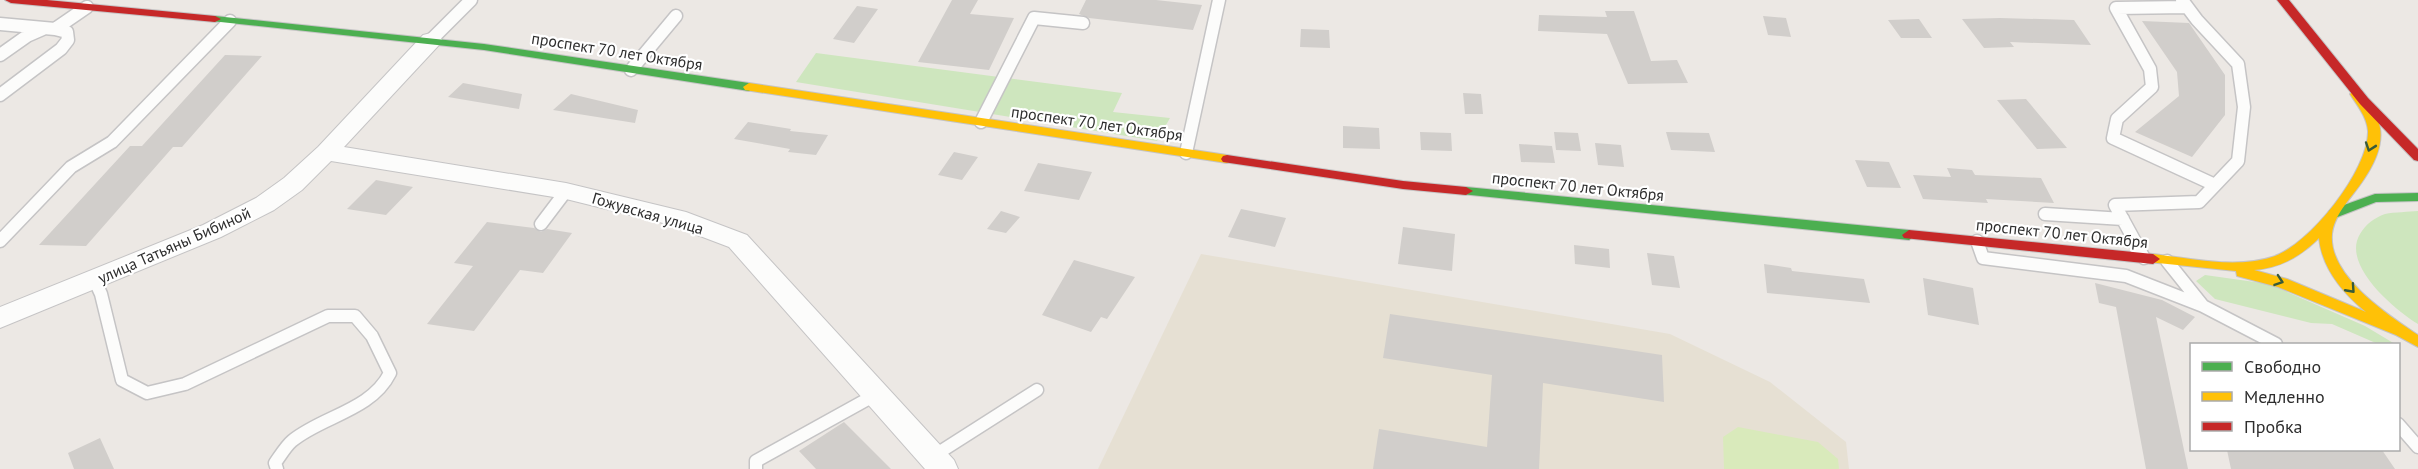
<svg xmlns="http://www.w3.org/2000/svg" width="2418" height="469" font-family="'PT Sans',sans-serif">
  <rect width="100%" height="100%" fill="#ece8e4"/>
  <path fill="#e6e0d3" d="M 1201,254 L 1670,334 L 1770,382 L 1846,442 L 1849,469 L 1098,469 Z"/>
  <path fill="#cee6be" d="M 816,53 L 1122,93 L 1113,112 L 1170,118 L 1157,141 L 796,82 Z
    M 2418,211 L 2418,324 C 2395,310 2341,265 2360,234 C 2366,224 2374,218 2385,214 C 2395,212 2408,212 2418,211 Z
    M 2205,275 L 2269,284 L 2365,326 L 2395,344 L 2378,344 L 2332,324 L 2311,323 L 2215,299 L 2196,281 Z"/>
  <path fill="#d9eabb" d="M 1738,427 L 1818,442 L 1838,459 L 1839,469 L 1724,469 L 1723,437 Z"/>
  <path fill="#d1cecb" d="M 952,0 L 978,0 L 970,14 L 1014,18 L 989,70 L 918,62 Z
    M 1086,0 L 1156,0 L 1202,5 L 1193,30 L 1089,18 L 1079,14 Z
    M 857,6 L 878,9 L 854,43 L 833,39 Z
    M 1605,11 L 1634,11 L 1651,61 L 1677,60 L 1688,83 L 1628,84 L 1607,34 L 1538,31 L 1539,15 L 1607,17 Z
    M 1763,16 L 1786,18 L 1791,37 L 1768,35 Z
    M 2000,18 L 2074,20 L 2091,45 L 2010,42 L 2014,47 L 1984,48 L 1962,19 Z
    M 1919,19 L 1932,38 L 1901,38 L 1888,20 Z
    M 2142,21 L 2189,23 L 2225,75 L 2225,115 L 2192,157 L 2135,132 L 2179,96 L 2177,72 Z
    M 1301,29 L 1329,30 L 1330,48 L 1300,47 Z
    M 225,55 L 262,56 L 182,147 L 173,147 L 86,246 L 39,245 L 130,146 L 142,146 Z
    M 463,83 L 522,94 L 519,109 L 448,97 Z
    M 1463,93 L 1481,94 L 1483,114 L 1465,114 Z
    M 571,94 L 638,110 L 635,123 L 553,110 Z
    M 2026,99 L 2067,148 L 2037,149 L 1997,100 Z
    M 748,122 L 791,129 L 790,131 L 828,135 L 816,155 L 788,152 L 790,149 L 734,139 Z
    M 1343,126 L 1379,128 L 1380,149 L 1343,148 Z
    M 1420,132 L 1451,133 L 1452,151 L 1421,150 Z
    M 1554,132 L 1578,133 L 1581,151 L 1556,150 Z
    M 1666,132 L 1709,133 L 1715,152 L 1671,150 Z
    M 1595,143 L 1621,145 L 1624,167 L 1598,165 Z
    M 1519,144 L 1552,146 L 1555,163 L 1521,162 Z
    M 954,152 L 978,157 L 962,180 L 938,175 Z
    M 1855,160 L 1889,162 L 1901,188 L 1867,187 Z
    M 1038,163 L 1092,172 L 1079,200 L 1024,191 Z
    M 1947,168 L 1972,170 L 1975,175 L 2041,178 L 2054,203 L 1986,199 L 1988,203 L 1923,199 L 1913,175 L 1951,177 Z
    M 376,180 L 413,187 L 386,215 L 347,209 Z
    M 1241,209 L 1286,218 L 1275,247 L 1228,237 Z
    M 1001,211 L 1020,217 L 1006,233 L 987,229 Z
    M 487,222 L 534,228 L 541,232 L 547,229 L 572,233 L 543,273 L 520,270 L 474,331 L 427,324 L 473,266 L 454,263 Z
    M 1403,227 L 1455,234 L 1452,271 L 1398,264 Z
    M 1574,245 L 1609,249 L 1610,268 L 1575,264 Z
    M 1647,253 L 1674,256 L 1680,288 L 1652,285 Z
    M 1074,260 L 1135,277 L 1107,319 L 1101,317 L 1091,332 L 1042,315 Z
    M 1764,264 L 1791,268 L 1792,271 L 1864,279 L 1870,303 L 1767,293 Z
    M 1923,278 L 1973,288 L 1979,325 L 1928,315 Z
    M 2095,283 L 2162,300 L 2195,317 L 2183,330 L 2156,317 L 2188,469 L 2146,469 L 2116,307 L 2099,303 Z
    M 1390,314 L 1662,355 L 1664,402 L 1543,383 L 1539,469 L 1373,469 L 1379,429 L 1487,447 L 1492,375 L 1383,358 Z
    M 844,422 L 891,469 L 816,469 L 799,451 Z
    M 100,438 L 114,469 L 74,469 L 68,453 Z
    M 2227,450 L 2382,450 L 2395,469 L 2231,469 Z"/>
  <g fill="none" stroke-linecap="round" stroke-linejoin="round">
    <defs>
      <path id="lane" d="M 2187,7 L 2116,8 L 2150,69 L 2152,87 L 2117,119 L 2113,138 L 2215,185
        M 0,24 L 55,29 L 87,7
        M 431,40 L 471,0
        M 0,55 L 27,36 L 43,29
        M 631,70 L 676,16
        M 0,95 L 61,49 L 68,40 L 67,32 L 55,29
        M 981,122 L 1034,18 L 1083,23
        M 1186,153 L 1219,0
        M 2045,214 L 2123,219
        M 541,224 L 566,191
        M 0,241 L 71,167 L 112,142 L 230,21
        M 1977,241 L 1983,258 L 2126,276 L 2203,306
        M 2144,258 L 2115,205 L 2199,202 L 2238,161 L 2244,107 L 2238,64 L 2197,20 L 2182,0
        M 2167,261 L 2203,306 L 2276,344
        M 95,281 L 101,294 L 122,380 L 147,393 L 185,384 L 328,316 L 355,316 L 372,336 L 390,373 C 371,411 322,416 292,441 C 286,446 280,456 275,463 L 277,469
        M 2398,424 L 2418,447
        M 932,457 L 1037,390
        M 756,469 L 756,461 L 875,395"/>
      <path id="street" d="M 431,33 L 439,35 L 442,40 L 439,45 L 344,147 L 566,183 L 686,212 L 747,235 L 954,460 L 958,469 L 925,469 L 729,247 L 671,225 L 566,199 L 331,161 L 302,190 L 274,210 L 221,237 L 0,328 L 0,307 L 203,225 L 256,198 L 284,178 L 318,147 L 423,35 Z"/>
      <path id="fast" d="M 215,16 L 484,44 L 749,83 L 755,87 L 749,91 L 484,50 L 211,21 L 211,17 Z
        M 1466,187 L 1909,230 L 1916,235 L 1909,240 L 1461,194 L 1459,191 Z
        M 2418,193 L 2418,201 L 2376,202 L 2335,218 L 2328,213 L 2330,210 L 2375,194 Z"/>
      <path id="slow" d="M 749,83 L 1227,155 L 1233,159 L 1227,163 L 745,90 L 743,87 Z
        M 2356,90 L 2360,91 C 2368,102 2378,114 2380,128 C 2383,146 2374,164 2364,179 C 2353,196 2334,214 2332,234 C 2328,276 2388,315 2418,335 L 2418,347 L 2396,335 L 2278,287 L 2237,276 L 2236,271 L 2148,262 L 2146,259 L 2148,256 L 2153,254 C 2190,258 2235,269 2272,257 C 2309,246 2369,170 2368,131 C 2367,117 2357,105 2350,94 ZM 2319,238 C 2322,269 2343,293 2366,312 L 2287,279 L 2254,270 C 2280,268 2300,257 2319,238 Z"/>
      <path id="jam" d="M 5,0 L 47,0 L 215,16 L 221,19 L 215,22 L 11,3 Z
        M 2277,0 L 2289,0 L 2368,98 L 2418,149 L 2418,161 L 2414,160 L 2360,104 Z
        M 1227,155 L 1403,181 L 1466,187 L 1473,191 L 1466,195 L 1403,189 L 1223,162 L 1221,159 L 1223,156 Z
        M 1909,230 L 2153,254 L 2160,259 L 2153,264 L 1904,238 L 1902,235 Z"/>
    </defs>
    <use href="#lane" stroke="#c5c4c5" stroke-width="15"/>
    <use href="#street" stroke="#c5c4c5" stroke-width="2"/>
    <use href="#fast" stroke="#c5c4c5" stroke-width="2"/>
    <use href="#slow" stroke="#c5c4c5" stroke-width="2"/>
    <use href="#jam" stroke="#c5c4c5" stroke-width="2"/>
    <use href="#lane" stroke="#fcfcfb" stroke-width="12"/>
    <use href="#street" fill="#fcfcfb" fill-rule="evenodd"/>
    <use href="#fast" fill="#4caf50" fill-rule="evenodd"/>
    <use href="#slow" fill="#ffc107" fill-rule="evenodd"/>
    <use href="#jam" fill="#c62828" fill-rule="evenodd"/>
  </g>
  <defs><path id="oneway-chevron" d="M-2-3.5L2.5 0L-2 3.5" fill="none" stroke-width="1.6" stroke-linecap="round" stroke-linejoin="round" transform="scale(1.5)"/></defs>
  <g stroke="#385b3a">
    <use href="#oneway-chevron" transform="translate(2370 147) rotate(109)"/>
    <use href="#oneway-chevron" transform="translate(2279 281) rotate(19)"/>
    <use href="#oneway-chevron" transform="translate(2351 289) rotate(48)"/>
  </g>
  <g text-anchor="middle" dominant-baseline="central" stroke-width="4.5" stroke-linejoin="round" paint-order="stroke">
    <g font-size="16" fill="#2e2e2e" stroke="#fff">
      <text transform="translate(617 51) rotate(9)">проспект 70 лет Октября</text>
      <text transform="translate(1097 123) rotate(8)">проспект 70 лет Октября</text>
      <text transform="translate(1578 186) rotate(6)">проспект 70 лет Октября</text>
      <text transform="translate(648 213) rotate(16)">Гожувская улица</text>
      <text transform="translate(2062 233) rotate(6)">проспект 70 лет Октября</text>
      <text transform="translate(174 245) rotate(-24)">улица Татьяны Бибиной</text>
    </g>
  </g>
  <rect x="2190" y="343" width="210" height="108" fill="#ffffff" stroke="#ababab" stroke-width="1.5"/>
  <rect x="2202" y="362" width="30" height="9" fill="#4caf50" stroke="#ababab" stroke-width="1.5"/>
  <text x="2244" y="373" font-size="18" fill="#2e2e2e">Свободно</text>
  <rect x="2202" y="392" width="30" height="9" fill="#ffc107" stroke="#ababab" stroke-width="1.5"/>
  <text x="2244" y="403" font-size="18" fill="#2e2e2e">Медленно</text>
  <rect x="2202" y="422" width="30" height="9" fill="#c62828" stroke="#ababab" stroke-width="1.5"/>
  <text x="2244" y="433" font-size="18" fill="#2e2e2e">Пробка</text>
</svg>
